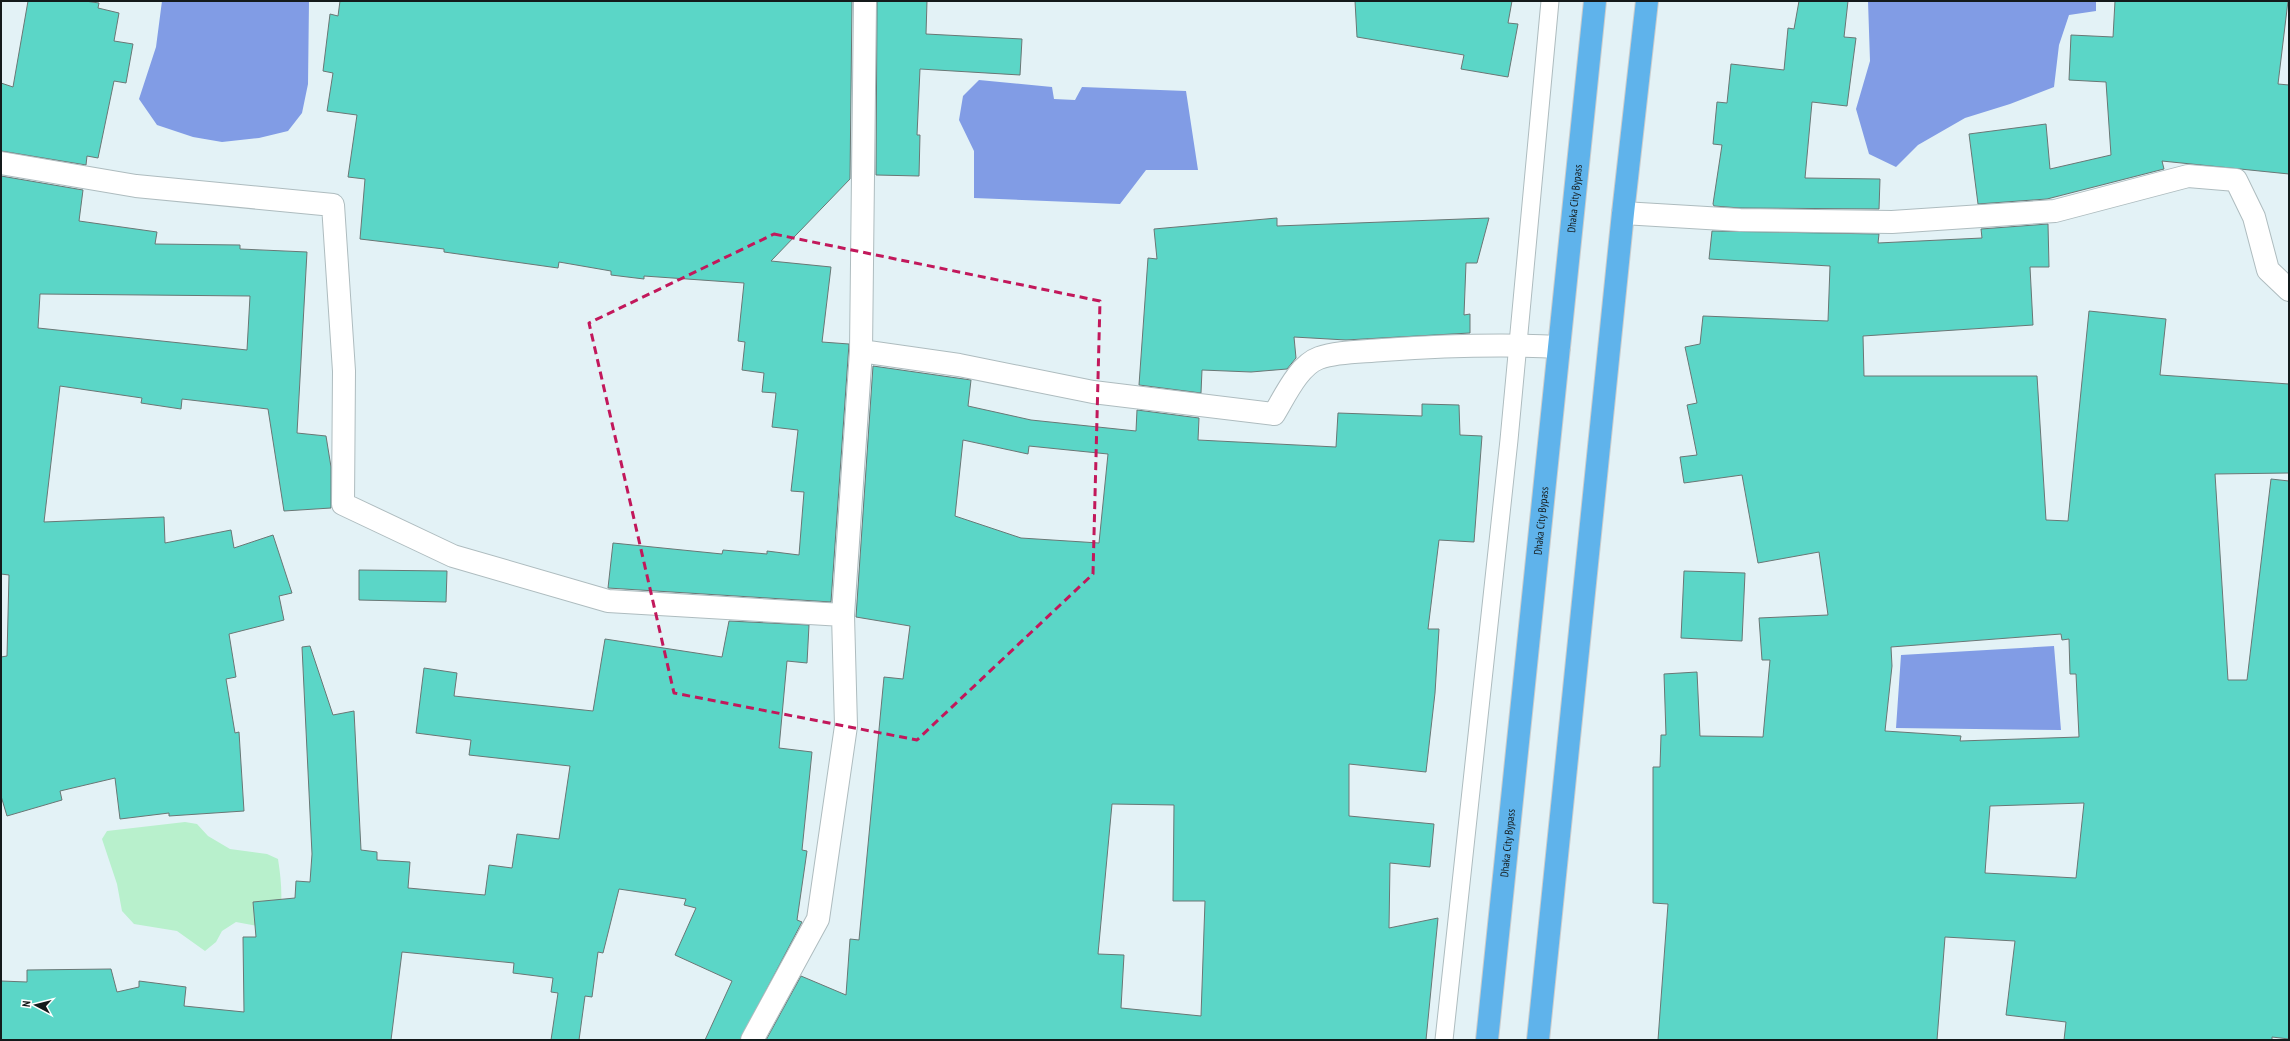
<svg xmlns="http://www.w3.org/2000/svg" width="2290" height="1041" font-family="'PT Sans Narrow',sans-serif">
  <rect width="100%" height="100%" fill="#e3f2f6"/>
  <path fill="#b8f0cc" d="M 185,822 L 197,824 L 208,836 L 230,849 L 267,854 L 278,859 C 282,884 283,905 278,930 L 236,922 L 222,931 L 216,942 L 205,951 L 177,931 L 134,924 L 122,911 L 117,884 L 102,839 L 107,831 Z"/>
  <path fill="#819ce5" d="M 162,1 L 309,1 L 308,84 L 302,113 L 288,131 L 259,138 L 222,142 L 193,137 L 157,125 L 139,99 L 156,47 Z
    M 1868,1 L 2096,1 L 2096,11 L 2069,15 L 2059,45 L 2054,87 L 2010,104 L 1965,118 L 1918,145 L 1896,167 L 1869,154 L 1856,109 L 1870,61 Z
    M 979,80 L 1052,87 L 1054,99 L 1075,100 L 1082,87 L 1186,91 L 1198,170 L 1146,170 L 1120,204 L 974,198 L 974,151 L 959,120 L 963,96 Z
    M 2054,646 L 2061,730 L 1896,728 L 1901,655 Z"/>
  <path fill="#5bd6c7" stroke="#6a7775" fill-rule="evenodd" d="M 28,1 L 85,1 L 99,3 L 98,8 L 119,13 L 114,41 L 133,44 L 126,83 L 114,81 L 98,158 L 87,156 L 86,165 L 1,151 L 1,83 L 13,87 Z
    M 340,1 L 852,1 L 850,179 L 771,261 L 831,267 L 822,342 L 849,344 L 831,602 L 608,588 L 613,543 L 722,554 L 723,550 L 767,554 L 767,551 L 799,555 L 804,492 L 791,491 L 798,430 L 772,427 L 776,393 L 762,392 L 764,373 L 742,370 L 745,342 L 738,341 L 744,283 L 644,276 L 644,279 L 611,275 L 611,271 L 559,262 L 558,268 L 444,252 L 444,249 L 360,239 L 365,179 L 348,177 L 357,115 L 327,111 L 333,73 L 323,71 L 330,14 L 338,16 Z
    M 877,1 L 927,1 L 926,34 L 1022,39 L 1020,75 L 920,69 L 917,135 L 920,135 L 919,176 L 876,175 Z
    M 1355,1 L 1512,1 L 1508,23 L 1518,24 L 1508,77 L 1461,69 L 1464,55 L 1357,37 Z
    M 1799,1 L 1848,1 L 1844,37 L 1856,38 L 1847,106 L 1812,102 L 1805,178 L 1880,179 L 1879,209 L 1740,208 L 1714,206 L 1713,204 L 1722,145 L 1713,144 L 1717,102 L 1727,103 L 1731,64 L 1784,70 L 1788,28 L 1794,29 Z
    M 2115,1 L 2288,1 L 2278,84 L 2289,85 L 2289,174 L 2162,161 L 2164,169 L 2047,199 L 1978,204 L 1969,134 L 2046,124 L 2050,169 L 2111,155 L 2106,82 L 2069,80 L 2071,35 L 2113,37 Z
    M 1,176 L 83,190 L 79,221 L 157,232 L 155,244 L 240,245 L 240,249 L 307,252 L 297,433 L 326,436 L 331,467 L 331,508 L 284,511 L 268,409 L 182,399 L 181,409 L 141,403 L 142,398 L 60,386 L 44,522 L 164,517 L 165,543 L 231,530 L 234,548 L 273,535 L 292,593 L 279,596 L 284,620 L 229,634 L 236,677 L 226,679 L 235,733 L 239,732 L 244,811 L 169,816 L 169,813 L 120,819 L 115,778 L 60,791 L 62,800 L 7,816 L 1,796 L 1,657 L 7,656 L 9,575 L 1,574 ZM 40,294 L 250,296 L 247,350 L 38,328 Z
    M 1277,218 L 1277,226 L 1489,218 L 1477,263 L 1466,263 L 1464,315 L 1470,314 L 1470,333 L 1346,340 L 1294,337 L 1296,358 L 1287,369 L 1251,372 L 1202,370 L 1201,393 L 1139,385 L 1148,258 L 1157,259 L 1154,229 Z
    M 2048,224 L 2049,267 L 2030,267 L 2033,325 L 1863,336 L 1864,376 L 2037,376 L 2046,520 L 2068,521 L 2089,311 L 2166,319 L 2160,375 L 2289,384 L 2289,473 L 2215,474 L 2228,680 L 2247,680 L 2271,479 L 2289,481 L 2289,1039 L 2272,1037 L 2272,1040 L 2064,1040 L 2066,1022 L 2006,1015 L 2015,941 L 1945,937 L 1937,1040 L 1658,1040 L 1668,904 L 1653,903 L 1653,767 L 1660,767 L 1661,735 L 1666,735 L 1664,674 L 1697,672 L 1700,736 L 1763,737 L 1770,660 L 1762,660 L 1759,618 L 1828,615 L 1819,552 L 1758,563 L 1742,475 L 1684,483 L 1680,457 L 1697,455 L 1687,405 L 1697,403 L 1685,347 L 1700,344 L 1703,316 L 1828,321 L 1830,266 L 1709,259 L 1712,231 L 1879,234 L 1878,243 L 1982,238 L 1981,229 ZM 2061,634 L 2062,640 L 2069,639 L 2070,674 L 2076,674 L 2079,737 L 1960,741 L 1961,736 L 1885,731 L 1892,666 L 1891,647 ZM 2084,803 L 2076,878 L 1985,873 L 1990,806 Z
    M 873,366 L 971,380 L 968,406 L 1031,420 L 1136,431 L 1137,410 L 1199,418 L 1198,440 L 1336,447 L 1338,413 L 1422,416 L 1422,404 L 1459,405 L 1460,435 L 1482,436 L 1474,542 L 1439,540 L 1428,629 L 1439,629 L 1435,693 L 1426,772 L 1349,764 L 1349,816 L 1434,824 L 1430,867 L 1390,863 L 1389,928 L 1438,918 L 1426,1040 L 766,1040 L 801,976 L 846,995 L 850,939 L 859,940 L 884,677 L 903,679 L 910,626 L 856,617 ZM 963,440 L 1028,454 L 1029,446 L 1108,454 L 1099,543 L 1021,538 L 955,516 ZM 1112,804 L 1174,805 L 1173,901 L 1205,901 L 1201,1016 L 1121,1008 L 1124,955 L 1098,954 Z
    M 359,570 L 447,571 L 446,602 L 359,600 Z
    M 1684,571 L 1745,573 L 1742,641 L 1681,638 Z
    M 729,621 L 809,625 L 807,663 L 787,661 L 779,748 L 812,752 L 802,850 L 807,851 L 797,920 L 802,922 L 740,1040 L 705,1040 L 732,981 L 675,955 L 696,908 L 684,905 L 686,899 L 619,889 L 603,953 L 598,952 L 592,997 L 585,996 L 579,1040 L 551,1040 L 558,993 L 551,992 L 553,978 L 513,973 L 514,963 L 402,952 L 391,1040 L 1,1040 L 1,981 L 27,982 L 27,970 L 111,969 L 117,992 L 139,987 L 139,981 L 186,987 L 184,1006 L 244,1012 L 243,937 L 256,937 L 253,902 L 295,898 L 296,881 L 310,882 L 312,854 L 302,647 L 310,646 L 333,715 L 354,711 L 361,850 L 377,852 L 377,860 L 410,862 L 408,888 L 485,895 L 489,865 L 512,868 L 517,834 L 559,839 L 570,766 L 469,755 L 471,740 L 416,733 L 424,668 L 457,673 L 454,696 L 593,711 L 605,639 L 722,657 Z"/>
  <g fill="none" stroke-linecap="round" stroke-linejoin="round">
    <defs>
      <path id="lane" d="M 1444,1040 L 1509,440 L 1550,1"/>
      <path id="street" d="M 1,163 L 136,186 L 333,205 L 344,371 L 343,504 L 453,556 L 608,601 L 843,615
        M 1623,213 L 1740,220 L 1892,222 L 2055,211 L 2188,176 L 2236,180 L 2254,217 L 2268,270 L 2289,290
        M 861,351 L 959,365 L 1093,392 L 1274,414 C 1285,396 1299,365 1319,358 C 1338,351 1363,352 1383,350 C 1441,346 1500,344 1559,347
        M 752,1040 L 818,919 L 846,726 L 843,615 L 861,351 L 865,1"/>
      <g id="highway">
        <path id="s1" d="M 1487,1040 L 1595,1"/>
        <path d="M 1538,1040 L 1623,213 L 1647,1"/>
      </g>
    </defs>
    <use href="#lane" stroke="#aebcbf" stroke-width="19"/>
    <use href="#street" stroke="#aebcbf" stroke-width="24"/>
    <use href="#highway" stroke="#cbcdcd" stroke-width="24"/>
    <use href="#lane" stroke="#fff" stroke-width="17"/>
    <use href="#street" stroke="#fff" stroke-width="22"/>
    <use href="#highway" stroke="#5fb3eb" stroke-width="22"/>
  </g>
  <path fill="none" stroke="#c2185b" stroke-width="3" stroke-dasharray="8 5" stroke-linejoin="round" d="M 774,234 L 1100,301 L 1093,574 L 917,740 L 674,693 L 589,323 Z"/>
  <g text-anchor="middle" dominant-baseline="central" stroke-width="3" stroke-linejoin="round" paint-order="stroke">
    <g font-size="11" fill="#141a1b" stroke="#fff">
      <text stroke="none"><textPath href="#s1" startOffset="846">Dhaka City Bypass</textPath></text>
      <text stroke="none"><textPath href="#s1" startOffset="522">Dhaka City Bypass</textPath></text>
      <text stroke="none"><textPath href="#s1" startOffset="198">Dhaka City Bypass</textPath></text>
    </g>
  </g>
  <rect width="2290" height="1041" fill="none" stroke="#141a1b" stroke-width="4"/>
  <g transform="translate(36 1005) rotate(277)" stroke="#ffffff" stroke-width="3" paint-order="stroke">
  <path d="M0-3L7 15L0 10L-7 15Z" fill="#141a1b"/>
  <text y="-6" font-size="11" font-weight="bold" text-anchor="middle" fill="#141a1b">N</text>
  </g>
</svg>
